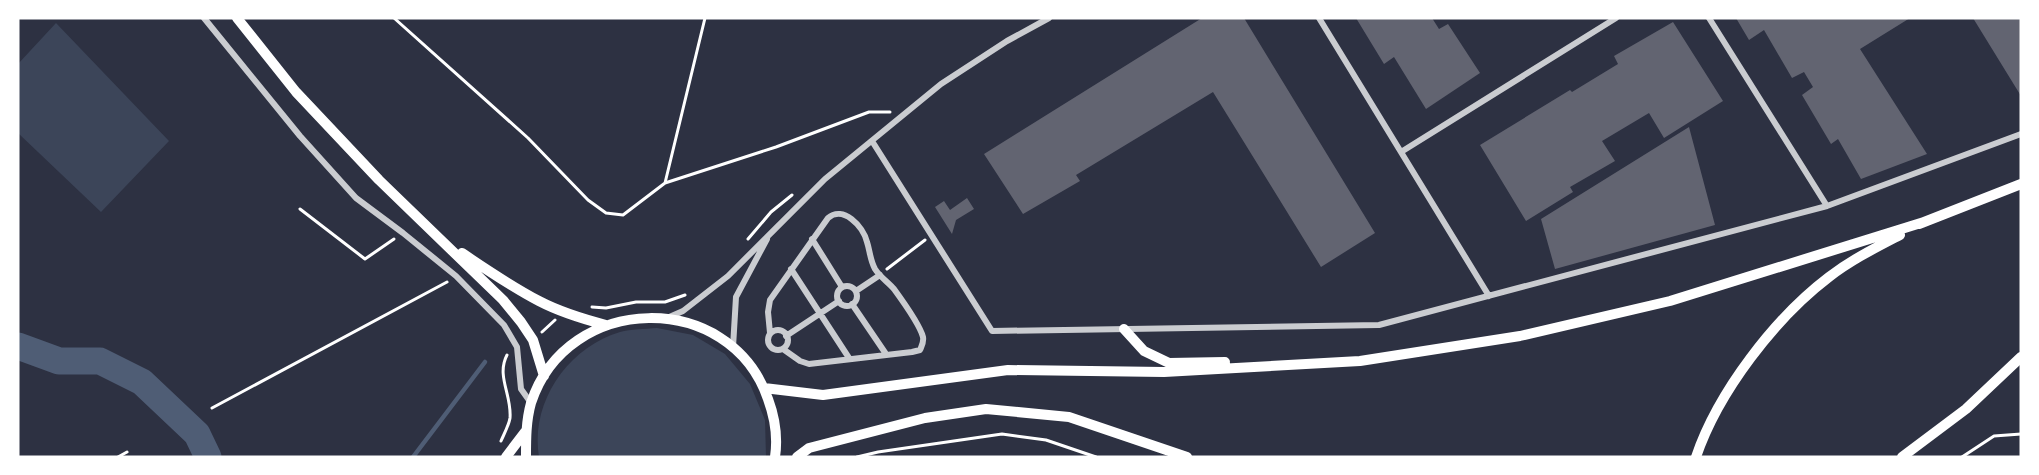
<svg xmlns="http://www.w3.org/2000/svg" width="2039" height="475" font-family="'Noto Serif',serif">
  <rect width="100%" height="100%" fill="#2d3142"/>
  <path fill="#3c4559" d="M 56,23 L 169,141 L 101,212 L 18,133 L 18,64 Z
    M 657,328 L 693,335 L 725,354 L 750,384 L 765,420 L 766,457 L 539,457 C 530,403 567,348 620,332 C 631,329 645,329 657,328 Z"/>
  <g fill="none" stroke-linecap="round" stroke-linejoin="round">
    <path stroke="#4f5d75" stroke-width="4.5" d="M 413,457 L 485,362"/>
    <path stroke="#4f5d75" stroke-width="27" d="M 18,346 L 59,361 L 100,361 L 142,382 L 197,434 L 208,457"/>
  </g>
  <path fill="#626471" d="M 1202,18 L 1244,18 L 1375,233 L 1321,267 L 1213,92 L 1076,175 L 1080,181 L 1023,214 L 984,154 Z
    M 1356,18 L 1432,18 L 1439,29 L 1448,24 L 1480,73 L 1426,109 L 1394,57 L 1384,64 Z
    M 1736,18 L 1910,18 L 1860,49 L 1927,154 L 1861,179 L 1838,139 L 1831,144 L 1802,95 L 1813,87 L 1804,72 L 1792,78 L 1764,30 L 1749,40 Z
    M 1973,18 L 2021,18 L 2021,96 Z
    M 1673,22 L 1723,101 L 1664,138 L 1649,113 L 1602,141 L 1615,161 L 1570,187 L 1573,192 L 1526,221 L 1480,145 L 1570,90 L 1572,92 L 1618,64 L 1614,56 Z
    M 1689,127 L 1715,225 L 1555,269 L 1541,219 Z
    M 967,198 L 974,209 L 956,220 L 952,234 L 935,207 L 944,201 L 950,210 Z"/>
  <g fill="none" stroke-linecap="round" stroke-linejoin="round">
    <path stroke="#fff" stroke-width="3" d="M 394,18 L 528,138 L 588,200 L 606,213 L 623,215 L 665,183 L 776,147 L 869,112 L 890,112
      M 665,183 L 705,18
      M 300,209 L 365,259 L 394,239
      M 748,239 L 771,212 L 792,195
      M 887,269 L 925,240
      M 592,307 L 606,308 L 636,302 L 665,302 L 685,295
      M 542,332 L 555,320
      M 212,408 L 447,282
      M 501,441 C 504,434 509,425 510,418 C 512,395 496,376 507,355
      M 118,457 L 127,452
      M 857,457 L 878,452 L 1002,434 L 1046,440 L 1096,457
      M 1962,457 L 1994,436 L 2021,434"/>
    <path stroke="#caccd0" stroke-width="6" d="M 204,18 L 300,136 L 356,198 L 403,233 L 456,276 L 504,325 L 517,347 L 521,389 L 531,403
      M 1319,18 L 1489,296
      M 1709,18 L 1827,206
      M 872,141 L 992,331 L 1379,325 L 1827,206 L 2021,134
      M 1401,152 L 1616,18
      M 812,239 L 842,287
      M 791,269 L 849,358
      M837 296a10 10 0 1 1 20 0a10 10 0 1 1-20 0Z
      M 856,291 L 880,275
      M 852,304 L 886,354
      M 667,318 L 683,311 L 728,276 L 825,179 L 941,84 L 1007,41 L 1049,18
      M768 340a10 10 0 1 1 20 0a10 10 0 1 1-20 0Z
      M 770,333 L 768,312 L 770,300 L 828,218 C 843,205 863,226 867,242 C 870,251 870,260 875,269 C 880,277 888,282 894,289 C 902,300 920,325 923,337 C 924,342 922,345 920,350 L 912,352 L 809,364 L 800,361 L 783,349
      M 786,336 L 839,301
      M 733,347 L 736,297 L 767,239"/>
    <path stroke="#fff" stroke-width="10" d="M 237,18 L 296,92 L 379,180 L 503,300 L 521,322 L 533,340 L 544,376
      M 1919,224 L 2021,184
      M 462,253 C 487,270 512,287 539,301 C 560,312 583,319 606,325
      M 1124,329 L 1144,351 L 1169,363 L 1225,362
      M 764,388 L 823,395 L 1008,370 L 1164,372 L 1360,361 L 1520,336 L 1670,301 L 1924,222
      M 506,457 L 525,432
      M 526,457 C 526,439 526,421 531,403 C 567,292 730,289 768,399 C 775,418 778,437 775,457
      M 797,457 L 809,448 L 925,418 L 986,409 L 1069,417 L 1187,457
      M 1696,457 C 1718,392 1775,318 1829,277 C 1851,260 1875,248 1900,235
      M 1902,457 L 1966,409 L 2021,357"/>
  </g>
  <rect width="2039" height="475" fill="none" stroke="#ffffff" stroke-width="39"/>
</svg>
